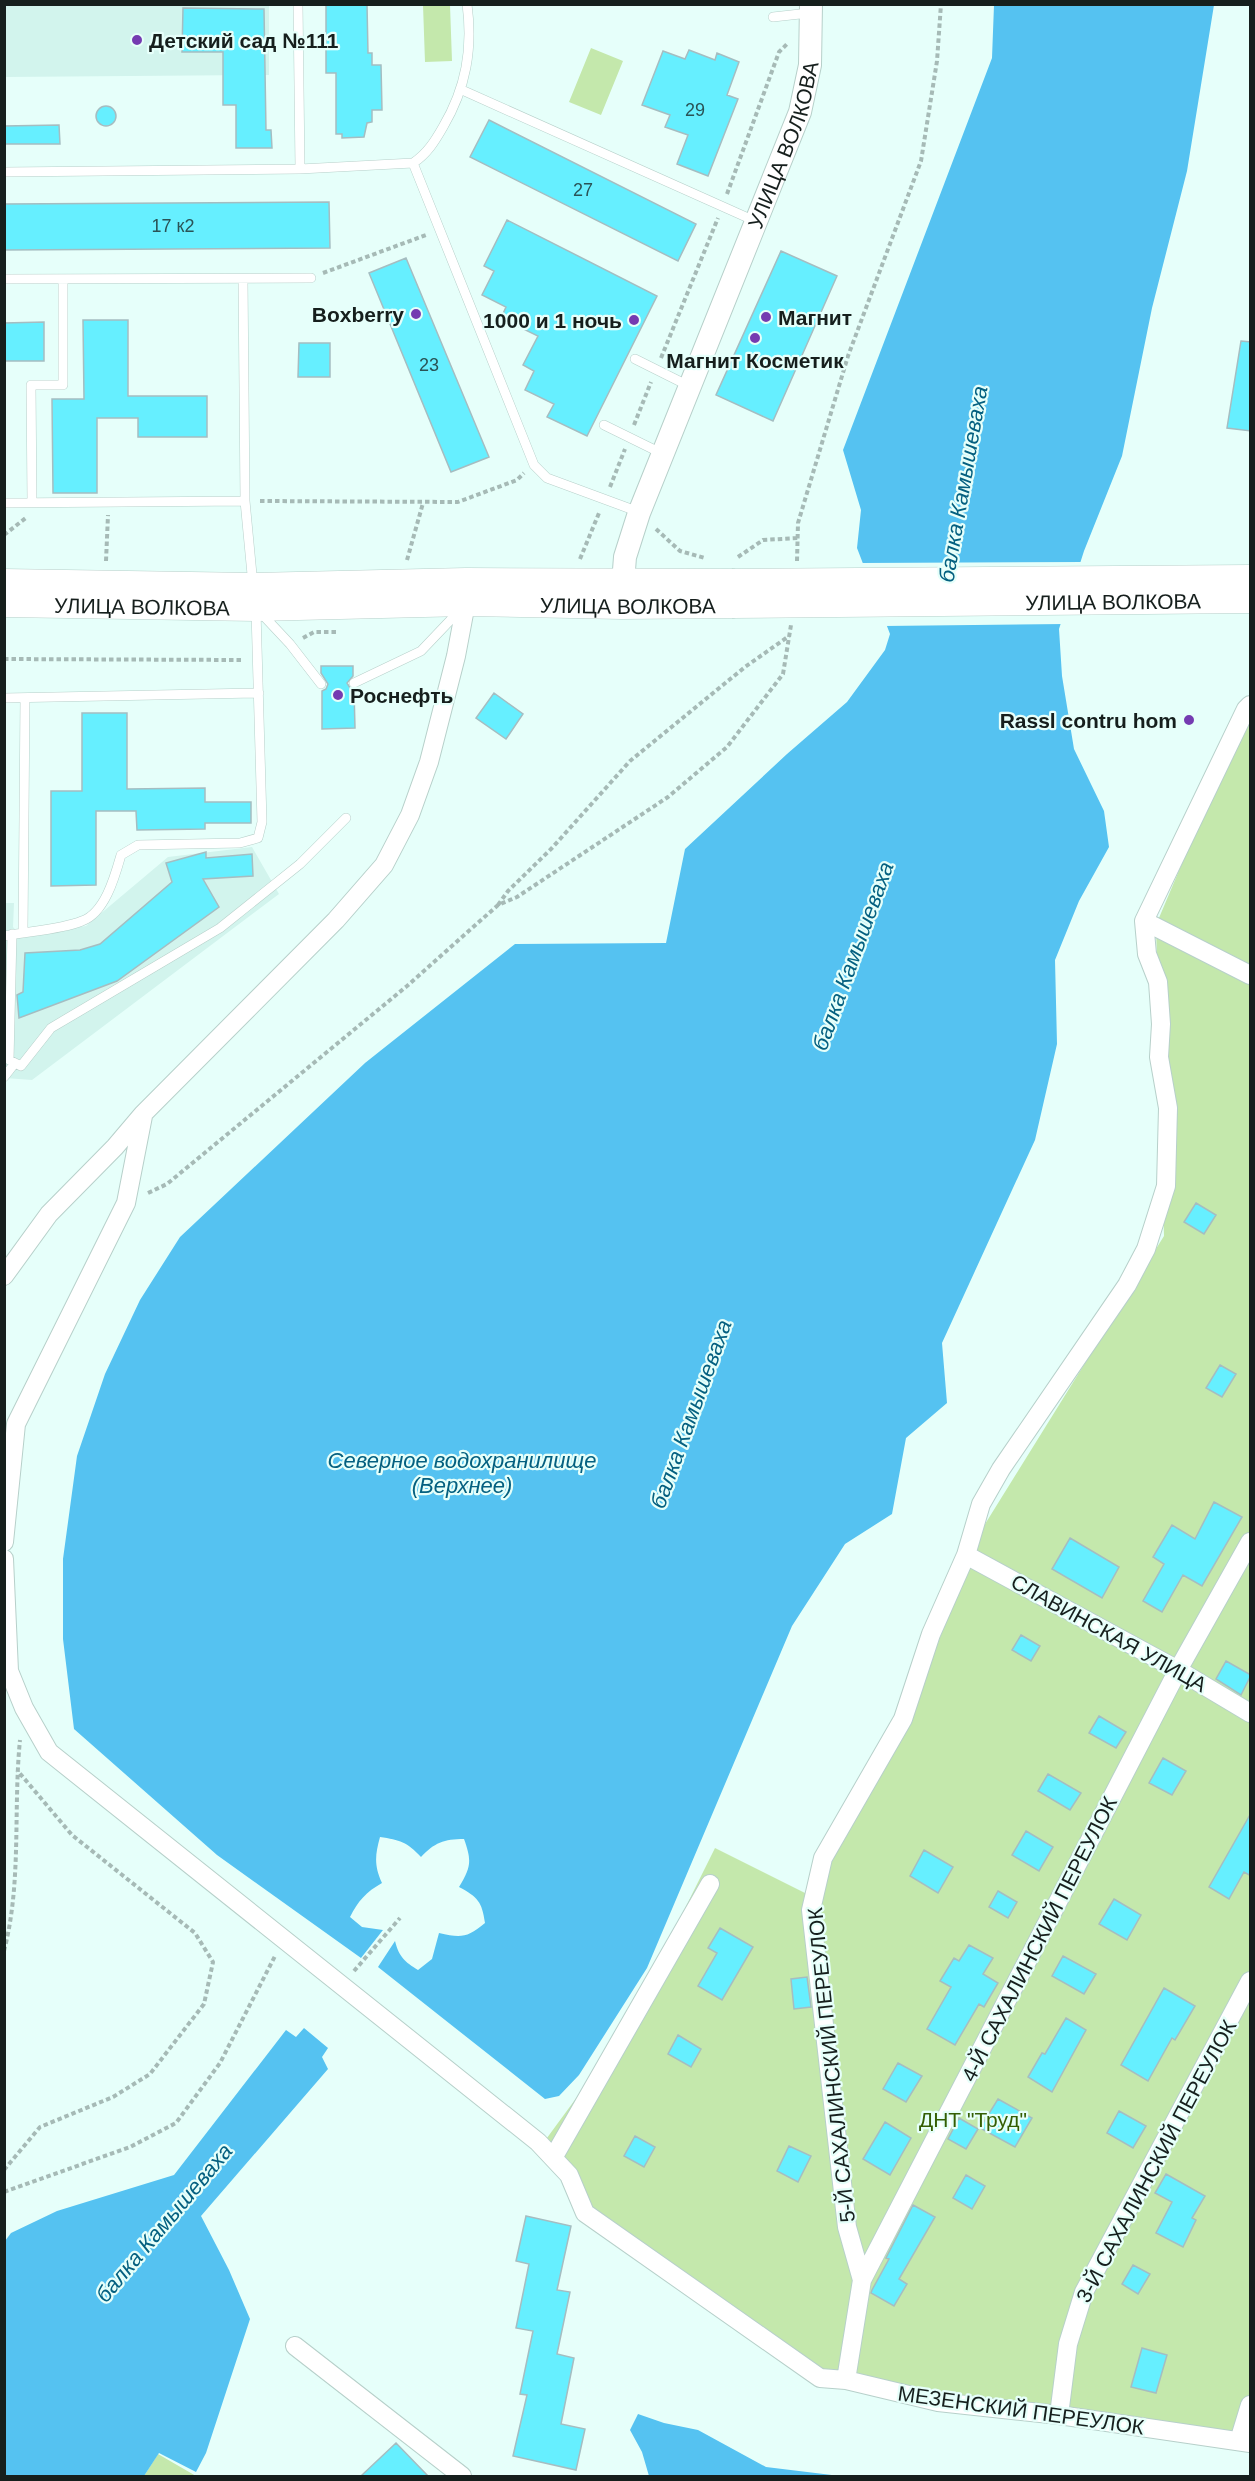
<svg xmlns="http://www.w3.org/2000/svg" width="1255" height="2481" font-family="Helvetica,sans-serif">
  <rect width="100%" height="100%" fill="#e6fffa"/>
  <path fill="#d2f4ed" d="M 4,5 L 269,5 L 269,75 L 5,77 Z
    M 252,847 L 279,894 L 32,1080 L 5,1078 L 4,903 L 14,903 L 13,927 L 21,937 L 86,926 L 168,857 Z"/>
  <path fill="#c4e8ac" d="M 423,5 L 450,5 L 452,61 L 425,62 Z
    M 591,48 L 623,61 L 601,115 L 569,102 Z
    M 1250,719 L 1250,2399 L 1230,2435 L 964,2400 L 796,2364 L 601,2231 L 544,2142 L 621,2037 L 715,1848 L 809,1895 L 931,1662 L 977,1537 L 1164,1236 L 1156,925 L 1235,738 Z
    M 158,2454 L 196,2476 L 144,2476 Z"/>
  <path fill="#55c2f1" d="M 994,5 L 1214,5 L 1187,171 L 1152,308 L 1122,456 L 1084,551 L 1059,629 L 1062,676 L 1074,749 L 1104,811 L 1109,847 L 1079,901 L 1055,960 L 1057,1044 L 1035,1140 L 942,1343 L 947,1403 L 906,1438 L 892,1514 L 845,1544 L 792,1626 L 647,1968 L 579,2075 L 559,2096 L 545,2099 L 378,1967 L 395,1941 C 399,1957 405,1962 418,1970 L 432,1959 L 439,1933 C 461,1938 467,1938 485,1923 C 482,1902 478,1897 459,1887 C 471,1867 472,1861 464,1839 C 444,1839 434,1843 421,1857 C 407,1842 400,1840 380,1837 C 375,1855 374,1866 382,1883 C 366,1892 358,1901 350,1917 L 362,1927 L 383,1930 L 361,1958 L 217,1855 L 74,1729 L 63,1639 L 63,1559 L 77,1456 L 105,1374 L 140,1300 L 180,1237 L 365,1063 L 515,944 L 666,943 L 685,849 L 787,754 L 847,702 L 885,650 L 890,634 L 857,548 L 861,510 L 843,450 L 992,58 Z
    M 304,2028 L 328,2048 L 322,2057 L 328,2069 L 201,2216 L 229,2270 L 250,2319 L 206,2453 L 196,2472 L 159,2453 L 144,2476 L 5,2476 L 5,2241 L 11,2233 L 57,2211 L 174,2175 L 286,2030 L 296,2037 Z
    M 638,2414 L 664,2423 L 698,2430 L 766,2467 L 840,2476 L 649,2476 L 642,2452 L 630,2430 Z"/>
  <path fill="#e6fffa" d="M 1084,562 L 1064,624 L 884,626 L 860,563 Z"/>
  <path fill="#66efff" stroke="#a5bdc1" stroke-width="1.5" d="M 326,4 L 367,4 L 368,53 L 372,53 L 372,65 L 381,65 L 382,110 L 372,110 L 372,122 L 367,123 L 364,137 L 342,138 L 342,134 L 336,134 L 336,73 L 326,73 Z
    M 183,8 L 264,9 L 266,130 L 271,130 L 272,148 L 236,148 L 236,105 L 223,105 L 223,52 L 182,52 Z
    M 689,50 L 715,60 L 717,53 L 739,62 L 727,95 L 738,99 L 708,176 L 677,164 L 688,135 L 665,127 L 670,115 L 642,105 L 663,51 L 685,59 Z
    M96 116a10 10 0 1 1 20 0a10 10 0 1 1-20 0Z
    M 489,120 L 696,224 L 678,261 L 470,157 Z
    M 59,125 L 60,144 L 4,144 L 4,126 Z
    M 329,202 L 330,248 L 4,250 L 4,204 Z
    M 507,220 L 657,296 L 587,436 L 547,417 L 554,404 L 525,390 L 534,371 L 523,365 L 538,336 L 501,318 L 506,307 L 482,295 L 494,271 L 484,266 Z
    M 781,251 L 837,276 L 773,421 L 716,395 Z
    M 406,258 L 489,457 L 451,472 L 369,273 Z
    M 83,320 L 128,320 L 128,396 L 207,396 L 207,437 L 138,437 L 138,418 L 97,418 L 97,493 L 53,493 L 52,399 L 84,399 Z
    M 44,322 L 44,361 L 4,361 L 4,323 Z
    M 1241,341 L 1251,342 L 1251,431 L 1227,428 Z
    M 299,343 L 330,343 L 330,377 L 298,377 Z
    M 321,666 L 353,666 L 353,676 L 347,683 L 350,688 L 354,690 L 355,728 L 322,729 L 322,691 L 326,689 L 328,684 L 321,673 Z
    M 494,693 L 523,714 L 506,739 L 476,718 Z
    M 82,713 L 127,713 L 127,789 L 205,788 L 205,802 L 251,802 L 251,823 L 205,823 L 205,829 L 137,830 L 136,811 L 96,811 L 96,885 L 51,886 L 51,791 L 82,791 Z
    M 206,852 L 206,858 L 252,854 L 253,876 L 203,879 L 219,907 L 117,981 L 19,1018 L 17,995 L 23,992 L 25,953 L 80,950 L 100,944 L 172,882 L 166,863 Z
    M 1196,1203 L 1216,1215 L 1204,1234 L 1184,1222 Z
    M 1220,1365 L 1236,1374 L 1222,1397 L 1206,1388 Z
    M 1214,1502 L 1242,1517 L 1202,1586 L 1183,1575 L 1162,1612 L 1143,1601 L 1164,1564 L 1153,1557 L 1172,1525 L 1195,1539 Z
    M 1070,1538 L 1119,1567 L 1102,1598 L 1052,1569 Z
    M 1021,1635 L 1040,1646 L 1031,1661 L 1012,1650 Z
    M 1226,1661 L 1251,1675 L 1241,1695 L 1216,1679 Z
    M 1099,1716 L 1126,1732 L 1116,1748 L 1089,1733 Z
    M 1163,1758 L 1186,1771 L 1172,1795 L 1149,1783 Z
    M 1048,1774 L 1081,1793 L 1070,1810 L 1038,1791 Z
    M 1251,1813 L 1251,1876 L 1244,1872 L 1229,1899 L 1209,1887 Z
    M 1026,1831 L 1053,1847 L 1039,1871 L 1012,1855 Z
    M 924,1850 L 953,1867 L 938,1893 L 910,1876 Z
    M 998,1891 L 1017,1902 L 1008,1918 L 989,1907 Z
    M 1114,1899 L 1141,1915 L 1127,1940 L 1099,1924 Z
    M 720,1928 L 753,1947 L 722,2000 L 698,1986 L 717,1953 L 708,1948 Z
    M 969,1945 L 993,1958 L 983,1974 L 998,1983 L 984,2007 L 979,2004 L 955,2045 L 927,2029 L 951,1987 L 940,1981 L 954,1958 L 959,1961 Z
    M 1063,1956 L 1096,1974 L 1084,1994 L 1052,1976 Z
    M 807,1977 L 811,2007 L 794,2009 L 791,1979 Z
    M 1164,1988 L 1195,2006 L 1175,2040 L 1172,2038 L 1148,2081 L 1121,2065 Z
    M 1066,2018 L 1086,2030 L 1052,2092 L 1028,2077 L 1042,2053 L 1045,2054 Z
    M 678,2035 L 701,2049 L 691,2067 L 668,2054 Z
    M 898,2063 L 922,2076 L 906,2102 L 883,2089 Z
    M 998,2099 L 1032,2118 L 1015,2147 L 980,2128 Z
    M 1119,2111 L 1146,2126 L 1133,2148 L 1107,2133 Z
    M 959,2118 L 978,2129 L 966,2149 L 948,2139 Z
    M 885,2122 L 911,2138 L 890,2175 L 863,2159 Z
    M 635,2136 L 655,2147 L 644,2167 L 624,2156 Z
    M 789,2146 L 811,2156 L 798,2182 L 777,2171 Z
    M 1166,2174 L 1205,2196 L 1192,2218 L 1196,2220 L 1183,2247 L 1156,2233 L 1172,2202 L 1155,2193 Z
    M 966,2175 L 985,2186 L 972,2209 L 953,2198 Z
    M 913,2205 L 935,2217 L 899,2279 L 907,2284 L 894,2306 L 871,2293 L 872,2290 L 889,2259 L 886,2258 Z
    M 526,2216 L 571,2226 L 557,2290 L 570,2292 L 557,2354 L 574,2358 L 561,2424 L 585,2429 L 576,2470 L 513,2456 L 527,2395 L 520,2394 L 533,2331 L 516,2328 L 529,2264 L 516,2261 Z
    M 1133,2265 L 1150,2274 L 1138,2294 L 1122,2284 Z
    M 1142,2348 L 1167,2355 L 1156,2393 L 1131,2387 Z
    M 396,2443 L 428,2476 L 361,2476 Z"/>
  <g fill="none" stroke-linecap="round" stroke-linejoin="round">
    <defs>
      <path id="service" d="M 298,4 L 300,169
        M 773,17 L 809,13
        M 462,90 L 755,221
        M 413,163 L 534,465 L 547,478 L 639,512
        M 4,172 L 300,169 L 413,163 C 427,154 435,141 443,127 C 466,88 473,49 467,4
        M 4,279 L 311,278
        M 243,279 L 245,501
        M 635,359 L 689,386
        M 604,425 L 661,453
        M 4,503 L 245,501 L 253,585
        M 32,503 L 31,385 L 63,385 L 63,279
        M 260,612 L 290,644 L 321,684
        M 354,683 L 421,651 L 461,609
        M 4,698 L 259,693
        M 23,933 L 25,698
        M 12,934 L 9,1060 L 21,1066 L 51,1028 L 220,928 L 300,864 L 346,818
        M 4,936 C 28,931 60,930 82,921 C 105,913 115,876 121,855 L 138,845 L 240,843 L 258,838 L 262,822 L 256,611
        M 4,1077 L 15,1063"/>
      <path id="minor" d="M 1144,921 L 1250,975
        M 4,1276 L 49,1214 L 115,1147 L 143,1114 L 336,920 L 384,865 L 410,815 L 429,762 L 456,656 L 466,603
        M 4,1542 L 16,1424 L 126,1203 L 143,1116
        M 966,1555 L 1178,1670 L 1250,1713
        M 4,1559 L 9,1671 L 24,1708 L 49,1752 L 538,2142 L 569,2175 L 585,2213 L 820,2378 L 846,2380 L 938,2402 L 1059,2415 L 1250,2443
        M 553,2158 L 710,1884
        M 862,2280 L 847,2227 L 811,1910 L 823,1858 L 903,1719 L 931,1634 L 966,1555 L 981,1504 L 1001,1469 L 1127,1285 L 1146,1249 L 1166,1186 L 1168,1108 L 1159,1057 L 1161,1024 L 1158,982 L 1147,954 L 1144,921 L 1246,709 L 1250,705
        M 295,2346 L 462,2476
        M 846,2380 L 862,2280 L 1178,1670 L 1250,1542
        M 1059,2415 L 1068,2344 L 1084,2292 L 1250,1981
        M 1239,2441 L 1250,2405"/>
      <g id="tertiary">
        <path id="s1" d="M 623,583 L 625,557 L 639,513 L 800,112 L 810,65 L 811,4"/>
      </g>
      <g id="secondary">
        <path d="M 4,582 L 253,586 L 466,581 L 732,582"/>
        <path id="s2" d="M 4,604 L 256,608 L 466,603 L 622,606 L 732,605"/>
      </g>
    </defs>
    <use href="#service" stroke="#b7d0ca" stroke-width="10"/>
    <use href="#minor" stroke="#b7d0ca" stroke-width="20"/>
    <use href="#tertiary" stroke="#b7d0ca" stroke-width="24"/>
    <use href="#secondary" stroke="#b7d0ca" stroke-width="27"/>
    <path stroke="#a6bab6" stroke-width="4" stroke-dasharray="4.5 3" stroke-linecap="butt" d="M 727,194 L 779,52 L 787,44
      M 323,273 L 426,235
      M 661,358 L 718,218
      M 634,425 L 651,382
      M 610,487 L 625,449
      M 260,501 L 458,502 L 517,480 L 524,473
      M 656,529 L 680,551 L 705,558
      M 4,535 L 27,517
      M 738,557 L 763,540 L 798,538
      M 580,559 L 599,513
      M 407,560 L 423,503
      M 106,561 L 108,515
      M 797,561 L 798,523 L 848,356 L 921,161 L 937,61 L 941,4
      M 303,638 L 314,632 L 336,632
      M 4,659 L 244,660
      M 498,905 L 508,891 L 552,848 L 630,761 L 745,667 L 789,636
      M 148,1193 L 167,1184 L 407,986 L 498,905 L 517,897 L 668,797 L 727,747 L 783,674 L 791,625
      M 4,1951 C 22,1882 13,1810 20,1740
      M 354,1971 L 400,1918
      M 4,2170 L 40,2127 L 113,2097 L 150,2074 L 204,2004 L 213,1962 L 195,1933 L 72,1835 L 17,1770
      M 4,2192 L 130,2147 L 176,2123 L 220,2063 L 275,1956"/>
    <use href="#service" stroke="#fff" stroke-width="9"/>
    <use href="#minor" stroke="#fff" stroke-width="18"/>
    <use href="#tertiary" stroke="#fff" stroke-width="22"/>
    <use href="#secondary" stroke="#fff" stroke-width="26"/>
    <defs>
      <g id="secondary-bridge">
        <path d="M 732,582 L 1250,578"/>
        <path id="s3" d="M 732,605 L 1250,600"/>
      </g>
    </defs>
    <use href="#secondary-bridge" stroke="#b7d0ca" stroke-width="27" stroke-linecap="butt"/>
    <use href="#secondary-bridge" stroke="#fff" stroke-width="26"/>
  </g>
  <g fill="#753bb1" stroke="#e6fffa" stroke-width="2">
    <circle cx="137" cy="40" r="6"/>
    <circle cx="416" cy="314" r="6"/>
    <circle cx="766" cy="317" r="6"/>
    <circle cx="634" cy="320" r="6"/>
    <circle cx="755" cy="338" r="6"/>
    <circle cx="338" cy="695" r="6"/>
    <circle cx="1189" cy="720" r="6"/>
  </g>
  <g text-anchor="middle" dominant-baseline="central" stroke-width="4.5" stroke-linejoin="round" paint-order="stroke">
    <g font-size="18" fill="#2a5356">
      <text x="695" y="110">29</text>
      <text x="583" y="190">27</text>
      <text x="173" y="226">17 к2</text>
      <text x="429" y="365">23</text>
    </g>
    <g font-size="21" font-weight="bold" fill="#161f1d" stroke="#e6fffa" text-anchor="start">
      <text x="149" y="40">Детский сад №111</text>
      <text x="404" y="314" text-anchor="end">Boxberry</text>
      <text x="778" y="317">Магнит</text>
      <text x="622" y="320" text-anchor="end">1000 и 1 ночь</text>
      <text x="755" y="360" text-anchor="middle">Магнит Косметик</text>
      <text x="350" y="695">Роснефть</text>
      <text x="1177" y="720" text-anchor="end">Rassl contru hom</text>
    </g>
    <g font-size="21" fill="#161f1d" stroke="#e6fffa">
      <text stroke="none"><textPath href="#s1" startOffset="468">УЛИЦА ВОЛКОВА</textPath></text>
      <text stroke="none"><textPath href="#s3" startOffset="381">УЛИЦА ВОЛКОВА</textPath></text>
      <text stroke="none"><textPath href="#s2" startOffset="624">УЛИЦА ВОЛКОВА</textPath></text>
      <text stroke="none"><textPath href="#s2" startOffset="138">УЛИЦА ВОЛКОВА</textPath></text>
      <text transform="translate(1109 1633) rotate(29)">СЛАВИНСКАЯ УЛИЦА</text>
      <text transform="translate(1039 1939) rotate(-63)">4-Й САХАЛИНСКИЙ ПЕРЕУЛОК</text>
      <text transform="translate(831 2065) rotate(-96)">5-Й САХАЛИНСКИЙ ПЕРЕУЛОК</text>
      <text transform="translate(1156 2161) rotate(-62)">3-Й САХАЛИНСКИЙ ПЕРЕУЛОК</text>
      <text transform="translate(1021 2410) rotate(8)">МЕЗЕНСКИЙ ПЕРЕУЛОК</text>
    </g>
    <g font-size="21" fill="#345e04" stroke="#e6fffa">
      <text x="973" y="2119">ДНТ "Труд"</text>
    </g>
    <g font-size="22" font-style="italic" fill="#046080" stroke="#e6fffa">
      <text transform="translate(963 484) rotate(-80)">балка Камышеваха</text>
      <text transform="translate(853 956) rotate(-70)">балка Камышеваха</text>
      <text transform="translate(691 1414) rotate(-70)">балка Камышеваха</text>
      <text x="462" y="1460">Северное водохранилище<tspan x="462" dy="25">(Верхнее)</tspan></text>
      <text transform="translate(164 2223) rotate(-50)">балка Камышеваха</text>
    </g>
  </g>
  <rect width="1255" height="2481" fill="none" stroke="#161f1d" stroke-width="12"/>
</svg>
